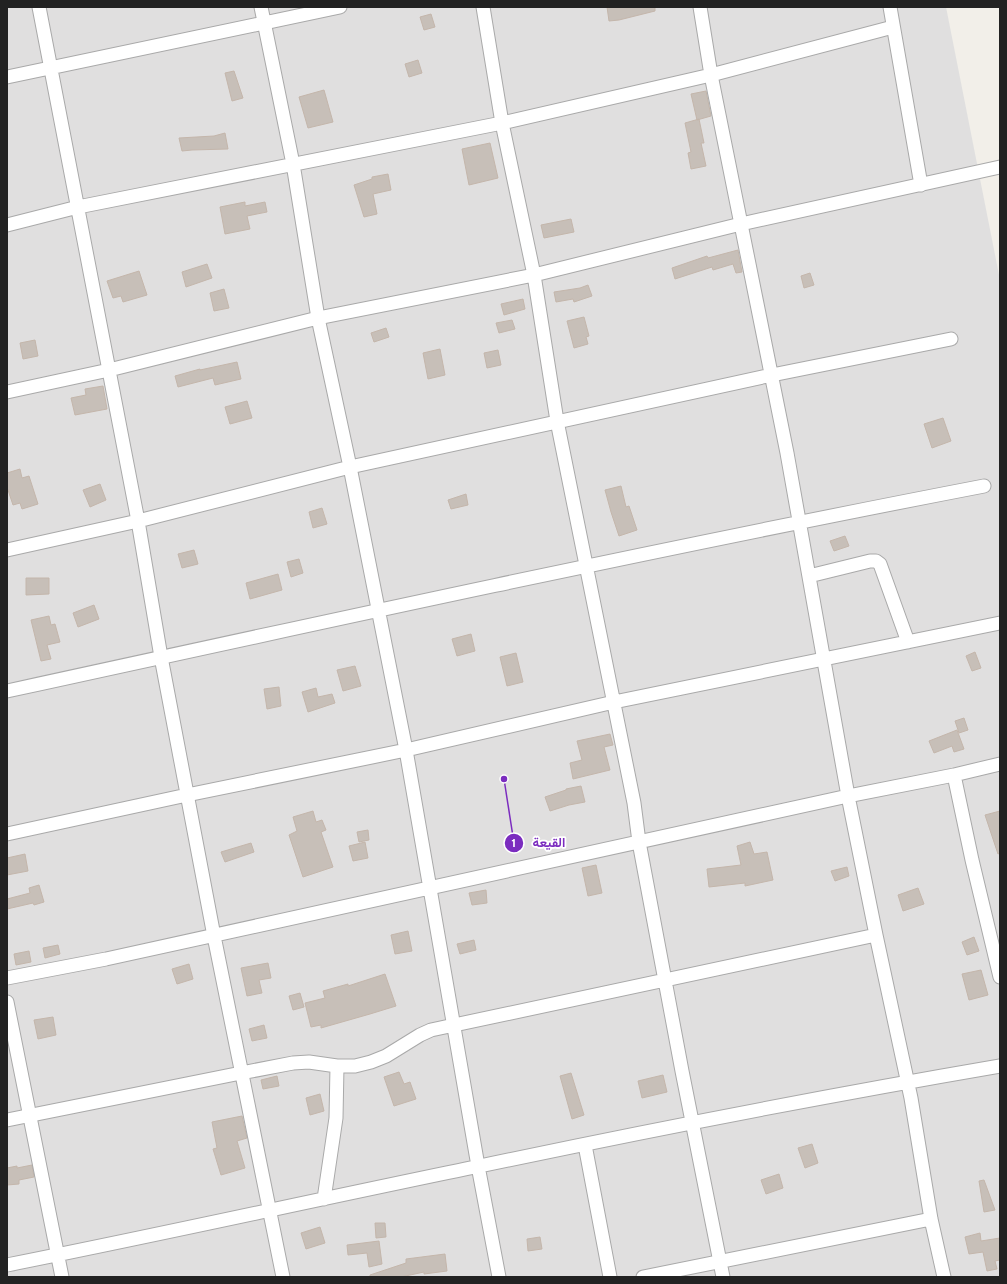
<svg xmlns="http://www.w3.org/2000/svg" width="1007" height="1284" font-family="Overpass,Vazirmatn,sans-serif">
  <rect width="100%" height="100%" fill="#f2efe9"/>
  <path fill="#e0dfdf" d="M 7,7 L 946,7 L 1000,280 L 1000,1277 L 7,1277 Z"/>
  <path fill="#c7bfb8" stroke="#c4b6ab" d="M 607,7 L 655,7 L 655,11 L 619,20 L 609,21 Z
    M 431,14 L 435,27 L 424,30 L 420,17 Z
    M 418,60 L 422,73 L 409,77 L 405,64 Z
    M 234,71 L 243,98 L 232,101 L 225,73 Z
    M 324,90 L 333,122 L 308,128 L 299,97 Z
    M 706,91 L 711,116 L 697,120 L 691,94 Z
    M 699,119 L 704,143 L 701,143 L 706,166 L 691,169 L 688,153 L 691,152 L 685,123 Z
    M 225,133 L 228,149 L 192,150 L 182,151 L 179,138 L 214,136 Z
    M 490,143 L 498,178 L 469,185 L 462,149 Z
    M 388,174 L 391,190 L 373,194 L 377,214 L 364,217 L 354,185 L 372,179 L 372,177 Z
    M 245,202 L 245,206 L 265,202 L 267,212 L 247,216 L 250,229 L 225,234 L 220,207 Z
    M 571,219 L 574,232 L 544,238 L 541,225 Z
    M 738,250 L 742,272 L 736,273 L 733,264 L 713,270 L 712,267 L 675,279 L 672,268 L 707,256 L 708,258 Z
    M 207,264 L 212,278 L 186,287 L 182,272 Z
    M 139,271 L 147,295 L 123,302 L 121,296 L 113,298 L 107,281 Z
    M 810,273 L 814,285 L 804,288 L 801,276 Z
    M 588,285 L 592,296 L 574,302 L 573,299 L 556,302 L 554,292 L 580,288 Z
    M 224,289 L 229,308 L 214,311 L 210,293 Z
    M 523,299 L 525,309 L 504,315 L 501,304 Z
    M 584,317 L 589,336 L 586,337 L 588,344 L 574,348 L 567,321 Z
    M 512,320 L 515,329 L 499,333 L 496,323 Z
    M 386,328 L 389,337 L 374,342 L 371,333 Z
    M 35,340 L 38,356 L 23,359 L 20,343 Z
    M 440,349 L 445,375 L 428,379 L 423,353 Z
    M 498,350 L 501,365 L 487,368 L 484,353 Z
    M 237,362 L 241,379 L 215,385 L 213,378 L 178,387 L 175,376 L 200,369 L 200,370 Z
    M 103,386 L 107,409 L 75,415 L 71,398 L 86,395 L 85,389 Z
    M 247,401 L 252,418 L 230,424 L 225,407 Z
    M 943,418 L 951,441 L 932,448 L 924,424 Z
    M 20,469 L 22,478 L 29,476 L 38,504 L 22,509 L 20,503 L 13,505 L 7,487 L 7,473 Z
    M 100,484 L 106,500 L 90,507 L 83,490 Z
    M 621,486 L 626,507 L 629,506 L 637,530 L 619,536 L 611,512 L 605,490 Z
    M 466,494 L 468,505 L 451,509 L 448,500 Z
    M 322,508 L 327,524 L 313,528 L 309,512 Z
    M 845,536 L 849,546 L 834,551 L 830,541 Z
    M 194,550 L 198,564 L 182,568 L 178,554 Z
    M 299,559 L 303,573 L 291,577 L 287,562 Z
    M 278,574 L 282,590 L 250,599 L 246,583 Z
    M 26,578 L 49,578 L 49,594 L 26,595 Z
    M 94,605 L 99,619 L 78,627 L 73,613 Z
    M 49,616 L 51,625 L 55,624 L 60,642 L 47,645 L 51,659 L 41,661 L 31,620 Z
    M 471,634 L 475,651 L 457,656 L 452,639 Z
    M 975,652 L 981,668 L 972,671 L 966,656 Z
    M 516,653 L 523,682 L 507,686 L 500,657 Z
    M 355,666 L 361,686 L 343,691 L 337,670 Z
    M 279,687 L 281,706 L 267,709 L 264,689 Z
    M 316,688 L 318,697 L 332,694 L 335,703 L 308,712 L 302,692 Z
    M 964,718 L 968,730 L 959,733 L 955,721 Z
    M 957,730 L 964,749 L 954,752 L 952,746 L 934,753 L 929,741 Z
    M 610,734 L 613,745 L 604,747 L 610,770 L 573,779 L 570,763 L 582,760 L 577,741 Z
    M 581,786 L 585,802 L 569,805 L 550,811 L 545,797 L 566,790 L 566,789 Z
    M 313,811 L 316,822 L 322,820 L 326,830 L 321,832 L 333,867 L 303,877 L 289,835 L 297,831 L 293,817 Z
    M 1000,811 L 1000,853 L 998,854 L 985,815 Z
    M 368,830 L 369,840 L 359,842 L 357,832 Z
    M 365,842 L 368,858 L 353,861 L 349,846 Z
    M 750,842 L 754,854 L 767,852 L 773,880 L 745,886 L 745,883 L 709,887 L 707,869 L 741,865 L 737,846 Z
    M 251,843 L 254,852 L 225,862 L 221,852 Z
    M 25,854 L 28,871 L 7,875 L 7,858 Z
    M 596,865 L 602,893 L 588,896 L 582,868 Z
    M 847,867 L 849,876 L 835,881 L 831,871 Z
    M 39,885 L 44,902 L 34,905 L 33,903 L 7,909 L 7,899 L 30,893 L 29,888 Z
    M 918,888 L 924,904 L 903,911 L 898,895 Z
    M 486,890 L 487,903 L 472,905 L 469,893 Z
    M 408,931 L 412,951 L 395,954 L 391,935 Z
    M 974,937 L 979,951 L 967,955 L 962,942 Z
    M 474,940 L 476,950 L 460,954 L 457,944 Z
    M 58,945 L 60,954 L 45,958 L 43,948 Z
    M 29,951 L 31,962 L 16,965 L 14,954 Z
    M 268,963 L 271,978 L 259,980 L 262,993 L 247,996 L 241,968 Z
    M 189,964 L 193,979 L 177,984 L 172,969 Z
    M 981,970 L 988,995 L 969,1000 L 962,974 Z
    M 385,974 L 396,1006 L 370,1014 L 321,1028 L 321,1025 L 311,1027 L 305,1003 L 325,998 L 323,991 L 348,984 L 348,986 Z
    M 300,993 L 304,1007 L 293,1010 L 289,996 Z
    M 53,1017 L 56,1035 L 38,1039 L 34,1020 Z
    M 264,1025 L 267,1038 L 252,1041 L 249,1029 Z
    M 399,1072 L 404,1084 L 410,1082 L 416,1099 L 394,1106 L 384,1077 Z
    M 571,1073 L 584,1115 L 572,1119 L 560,1076 Z
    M 663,1075 L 667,1092 L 642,1098 L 638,1081 Z
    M 277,1076 L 279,1086 L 263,1089 L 261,1080 Z
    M 320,1094 L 324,1111 L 310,1115 L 306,1098 Z
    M 242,1116 L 247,1138 L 237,1141 L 245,1168 L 221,1175 L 213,1149 L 217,1148 L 212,1122 Z
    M 812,1144 L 818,1163 L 805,1168 L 798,1148 Z
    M 32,1165 L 34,1177 L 19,1180 L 19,1184 L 7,1185 L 7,1168 L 17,1166 L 17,1168 Z
    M 779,1174 L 783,1188 L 766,1194 L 761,1180 Z
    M 984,1180 L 995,1210 L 984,1212 L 979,1181 Z
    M 375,1223 L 385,1223 L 386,1237 L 376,1238 Z
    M 320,1227 L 325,1243 L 306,1249 L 301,1233 Z
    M 980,1233 L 981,1241 L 1000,1238 L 1000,1260 L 995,1261 L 997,1269 L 987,1271 L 983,1252 L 969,1254 L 965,1237 Z
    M 540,1237 L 542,1249 L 528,1251 L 527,1239 Z
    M 379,1241 L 382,1264 L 369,1267 L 367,1253 L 348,1255 L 347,1245 Z
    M 445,1254 L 447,1271 L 424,1274 L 424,1272 L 401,1277 L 370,1277 L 370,1275 L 406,1263 L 406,1259 Z"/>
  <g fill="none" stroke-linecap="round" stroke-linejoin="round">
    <defs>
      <path id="minor" d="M 39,7 L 138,521 L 161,657 L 214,936 L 283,1277
        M 261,7 L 293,164 L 318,318 L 350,467 L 406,750 L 478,1166 L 499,1277
        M 483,7 L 502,123 L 534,275 L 557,421 L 634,803 L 639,842 L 682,1071 L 723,1277
        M 700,7 L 711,75 L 787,453 L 848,796 L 876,935 L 911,1098 L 931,1219 L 944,1277
        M 890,7 L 921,185
        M 7,77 L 340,7
        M 7,225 L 78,207 L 502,123 L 711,75 L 893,27
        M 7,392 L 109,370 L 318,318 L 534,275 L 741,224 L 1000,167
        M 7,550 L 138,521 L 350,467 L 772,375 L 951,339
        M 809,576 L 870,561 L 876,561 L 880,564 L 908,642
        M 7,691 C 332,620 657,549 984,486
        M 954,775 L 972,860 L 1000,977
        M 7,834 L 187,795 L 406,750 L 614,702 L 1000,623
        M 7,978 L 106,959 L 848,796 L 954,775 L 1000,764
        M 7,1002 L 62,1277
        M 7,1120 L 241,1073 L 293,1063 L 309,1062 L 337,1066 L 355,1066 L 371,1062 L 386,1056 L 420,1035 L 431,1030 L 876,935
        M 585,1145 L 610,1277
        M 324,1199 L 336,1118 L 337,1066
        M 7,1265 C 163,1234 319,1199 475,1167 C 650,1130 825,1096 1000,1066
        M 643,1277 L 931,1219"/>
    </defs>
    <use href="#minor" stroke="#a9a9a9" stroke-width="15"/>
    <use href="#minor" stroke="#fff" stroke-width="13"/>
  </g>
  <path fill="none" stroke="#7b2cbf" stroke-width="1.5" d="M504 779L514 843"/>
  <g fill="#7b2cbf" stroke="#fff" stroke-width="1.5">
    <circle cx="504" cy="779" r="4"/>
    <circle cx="514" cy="843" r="10"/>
  </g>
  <g font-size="12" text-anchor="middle" font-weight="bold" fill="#fff">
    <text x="514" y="847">1</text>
  </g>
  <g font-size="13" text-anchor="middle" font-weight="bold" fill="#7b2cbf" stroke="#fff" stroke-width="3.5" stroke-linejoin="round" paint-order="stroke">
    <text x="549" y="847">القيعة</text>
  </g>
  <rect width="1007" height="1284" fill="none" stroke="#222222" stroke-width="16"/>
</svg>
